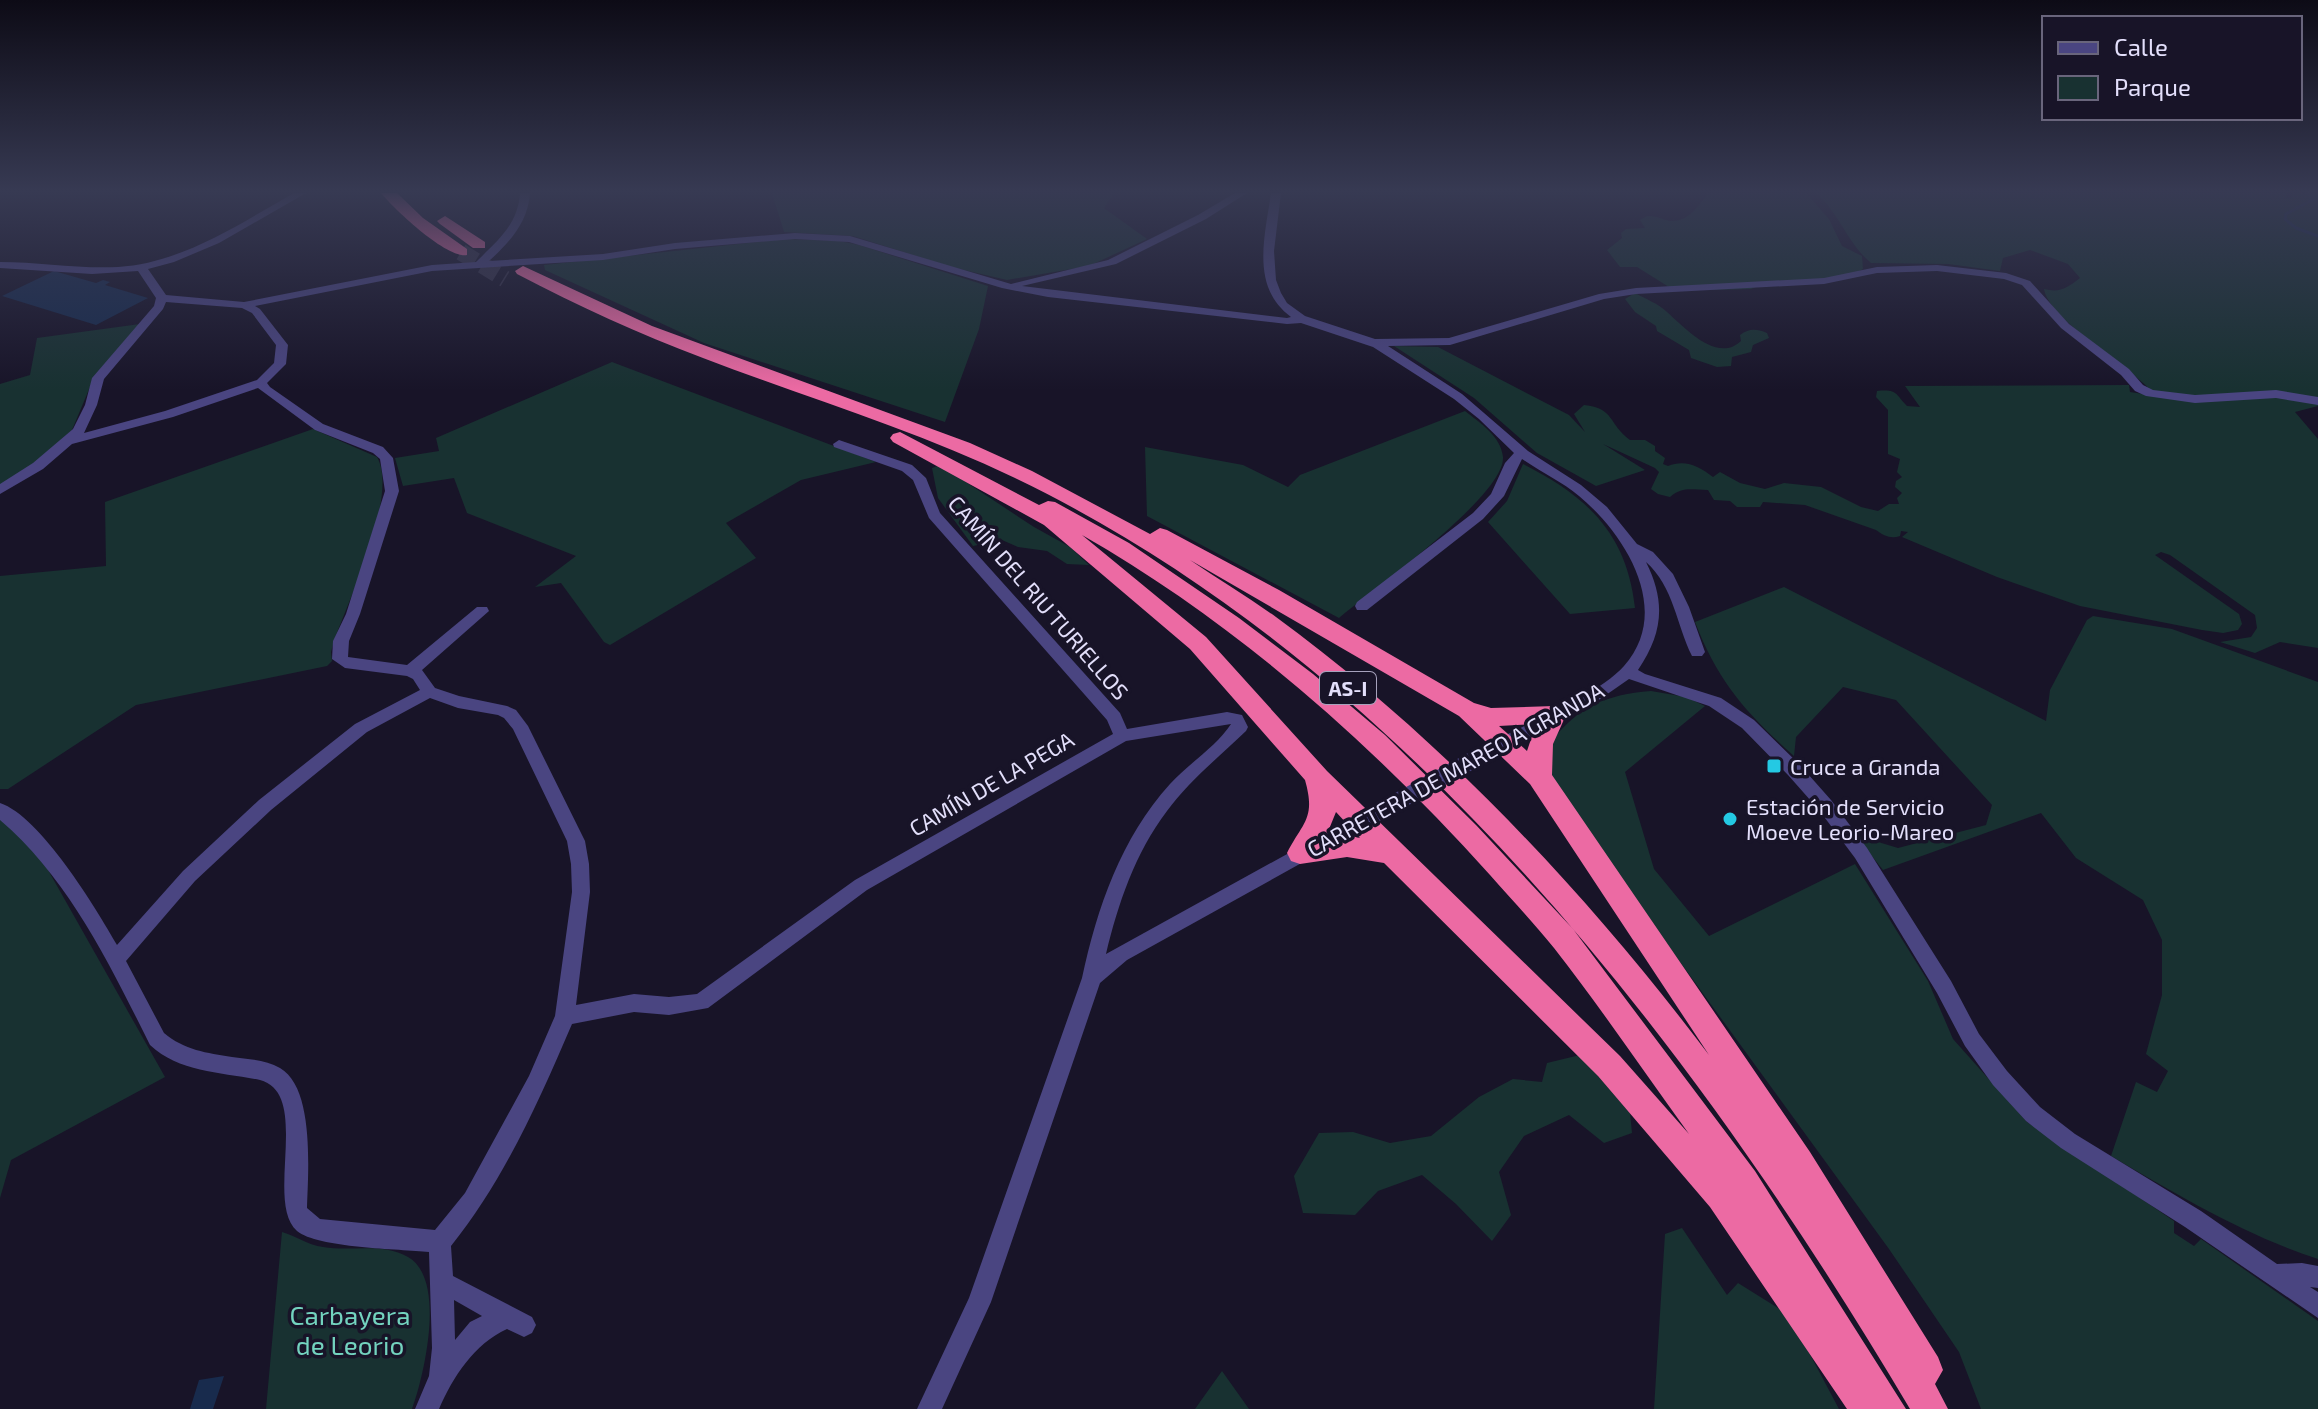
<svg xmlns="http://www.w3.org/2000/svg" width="2318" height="1409" font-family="'Exo 2',sans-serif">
  <rect width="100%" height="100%" fill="#181428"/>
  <path fill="#183131" d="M 772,193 L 1114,193 L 1104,208 L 1147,239 L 1089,266 L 1007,280 L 951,267 L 853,236 L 784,232 Z
    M 1708,193 L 1806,193 L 1829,219 L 1842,246 L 1862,256 L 1863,269 L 1849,277 L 1758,286 L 1751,289 L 1712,290 L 1669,287 L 1637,267 L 1620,267 L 1607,250 L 1622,238 L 1621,233 L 1626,229 L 1645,228 L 1640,220 L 1647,216 C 1657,215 1664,221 1673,221 C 1689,221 1700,204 1708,193 Z
    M 1816,193 L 2286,193 L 2286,198 L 2291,198 L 2292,193 L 2318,194 L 2318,406 L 2295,412 L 2318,439 L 2318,648 L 2280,642 L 2255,653 L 2220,642 L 2251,637 L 2257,628 L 2255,615 L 2170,555 L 2161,552 L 2155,555 L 2239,614 L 2242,624 L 2238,630 L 2223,633 L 2202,630 L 2080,606 L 1997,577 L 1902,537 L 1908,532 L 1901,531 L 1900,536 C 1891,539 1884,536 1876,530 L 1805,505 L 1763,502 L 1760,507 L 1737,507 L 1730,501 L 1714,500 L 1708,490 C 1692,490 1683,486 1670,497 L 1658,494 L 1651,489 L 1659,472 L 1655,468 L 1603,444 L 1645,470 L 1596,486 L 1537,453 L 1474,398 L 1394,346 L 1438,347 L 1569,415 L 1585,432 L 1574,414 L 1584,405 C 1615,408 1608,424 1630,440 L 1645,440 L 1655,446 L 1655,451 L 1665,458 L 1663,464 L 1668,466 C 1685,459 1699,466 1713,477 L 1720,472 L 1740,483 L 1765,489 L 1784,483 L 1821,487 L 1861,507 L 1878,511 L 1889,504 L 1899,504 L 1897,498 L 1902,493 L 1895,487 L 1896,481 L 1902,477 L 1897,472 L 1900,459 L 1888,454 L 1888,410 L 1876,397 L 1877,391 C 1898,389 1895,394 1907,406 L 1920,407 L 1905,386 L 2129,385 L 2130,392 L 2156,396 C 2132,366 2049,321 2044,289 C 2060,293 2067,288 2080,278 L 2068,264 L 2030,250 L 2003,258 L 2000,271 L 1948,264 L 1871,263 C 1847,243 1840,214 1816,193 Z
    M 785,239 L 839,241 L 859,245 L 988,286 L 979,329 L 945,422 L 704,343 L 545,270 L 544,265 Z
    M 1635,293 C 1646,299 1657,303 1667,312 C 1684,327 1717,364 1741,341 L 1740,335 C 1750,328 1756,329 1767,333 L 1769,338 L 1753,345 L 1751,352 L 1732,357 L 1731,366 L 1717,367 L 1691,358 L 1689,350 L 1657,331 L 1656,326 L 1635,312 L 1625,299 Z
    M 140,324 L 95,375 L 72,430 L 31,467 L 0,486 L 0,384 L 30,375 L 37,338 Z
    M 612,362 L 876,462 L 801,480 L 726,523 L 756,558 L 610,645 L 604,642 L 561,583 L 535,587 L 576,556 L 467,513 L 454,478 L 403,486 L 395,458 L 439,451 L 436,438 Z
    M 1465,411 C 1480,423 1501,436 1503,457 C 1505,496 1371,591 1339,618 L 1147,516 L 1145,447 L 1243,465 L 1288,487 L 1300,475 Z
    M 313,429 L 377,457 C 399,495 349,599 334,641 L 331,652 L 332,661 L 327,666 L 136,705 L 8,789 L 0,789 L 0,576 L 106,566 L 105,502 Z
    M 1523,464 C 1588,497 1627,534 1635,608 L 1570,614 L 1488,522 L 1507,501 Z
    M 940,465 L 1034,527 L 1070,547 L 1089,565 L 1067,564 L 1047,551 L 1018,547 L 1002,540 L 973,546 L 938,498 L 932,468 Z
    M 1784,587 L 2046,721 L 2050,690 L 2087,620 L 2093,616 L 2172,629 L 2318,682 L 2318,1259 C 2244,1235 2178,1195 2111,1156 L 2136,1082 L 2157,1092 L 2168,1071 L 2146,1054 L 2162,995 L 2162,940 L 2143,900 L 2076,858 L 2041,813 L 1883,870 L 1855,835 L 1898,848 L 1986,825 L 1992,805 L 1896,700 L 1843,687 L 1796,737 L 1794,756 C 1746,713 1718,682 1695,622 Z
    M 1651,691 L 1686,697 L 1705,706 L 1625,772 L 1654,869 L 1709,936 L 1855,864 L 1928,981 L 1953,1039 L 2027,1122 L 2174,1221 L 2174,1233 L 2194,1246 L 2201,1239 L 2318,1321 L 2318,1409 L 1981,1409 L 1959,1352 L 1889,1249 L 1675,955 L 1551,777 L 1550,743 C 1579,706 1605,695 1651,691 Z
    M 0,819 L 39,854 L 165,1077 L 11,1160 L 0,1198 Z
    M 1580,1055 L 1630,1113 L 1632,1133 L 1604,1143 L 1569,1115 L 1524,1136 L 1499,1172 L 1511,1215 L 1492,1241 L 1456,1204 L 1422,1175 L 1378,1191 L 1355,1215 L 1303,1213 L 1294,1176 L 1319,1133 L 1353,1132 L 1390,1143 L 1431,1136 L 1479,1097 L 1513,1079 L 1542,1082 L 1547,1063 Z
    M 1682,1228 L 1727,1295 L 1738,1283 L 1789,1315 L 1839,1409 L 1654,1409 L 1665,1234 Z
    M 282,1232 C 296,1236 308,1245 323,1247 C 351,1252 382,1242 408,1257 C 447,1279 424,1376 412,1409 L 266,1409 Z
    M 1222,1371 L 1249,1409 L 1195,1409 Z"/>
  <path fill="#182b4d" d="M 54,271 L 96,283 L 103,280 L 110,282 L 105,285 L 148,298 L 96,325 L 2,296 Z
    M 224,1376 L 213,1409 L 190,1409 L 199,1380 Z"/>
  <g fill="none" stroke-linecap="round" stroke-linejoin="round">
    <path stroke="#182b4d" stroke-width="3" d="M 2307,193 L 2314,199 L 2286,214 L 2285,219 L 2296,228 L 2318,236"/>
    <path stroke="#363248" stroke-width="17" stroke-dasharray="17 8" stroke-linecap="butt" d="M 461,252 L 505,279"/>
    <path fill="#4a4581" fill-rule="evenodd" d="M 294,193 L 306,193 L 219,243 L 174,262 L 148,269 L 166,295 L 244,302 L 432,265 L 476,262 C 497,241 518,225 520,193 L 530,193 C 528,222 510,242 489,261 L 603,254 L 675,243 L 795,233 L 850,236 L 1011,284 L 1108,260 L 1198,215 L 1235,193 L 1247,193 L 1206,219 L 1116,264 L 1022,286 L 1287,318 L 1291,317 C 1250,287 1265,236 1271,193 L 1281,193 L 1274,251 L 1276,280 L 1281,293 L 1287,303 L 1305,316 L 1375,339 L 1449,338 L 1599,294 L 1636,288 L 1824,278 L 1877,267 L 1937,265 L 2006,273 L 2030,281 L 2069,324 L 2129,369 L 2143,385 L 2153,390 L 2195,395 L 2276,390 L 2318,397 L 2318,405 L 2276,398 L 2195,403 L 2146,396 L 2135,391 L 2121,375 L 2061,328 L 2022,285 L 2004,279 L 1937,271 L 1877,273 L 1824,284 L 1636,294 L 1604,299 L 1450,345 L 1388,346 L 1462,394 L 1528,451 L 1581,485 L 1607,507 L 1637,544 L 1653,552 L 1673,574 L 1689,607 L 1705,652 L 1702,656 L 1692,656 C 1676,624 1674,587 1646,562 C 1666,602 1663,633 1638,670 L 1645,674 L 1721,698 L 1754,720 L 1800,765 L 1831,800 L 1867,848 L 1951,981 L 1979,1034 L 2007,1071 L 2040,1107 L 2075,1134 L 2201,1211 L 2277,1264 L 2302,1263 L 2318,1266 L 2318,1288 L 2310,1287 L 2318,1292 L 2318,1318 L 2185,1227 L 2061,1148 L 2026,1121 L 1993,1085 L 1965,1046 L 1937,993 L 1855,858 L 1819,810 L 1788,775 L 1742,728 L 1709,706 L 1629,679 L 1593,704 L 1508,748 L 1496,748 L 1494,744 L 1496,740 C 1532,721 1598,695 1624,666 C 1673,611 1626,535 1579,496 C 1562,482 1541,472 1522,459 L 1504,496 L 1483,519 L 1367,610 L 1357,610 L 1355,606 L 1357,602 L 1473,513 L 1491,494 L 1505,463 L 1514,453 L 1479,419 L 1454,399 L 1373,347 L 1301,323 L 1287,324 L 1048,297 L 1002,288 L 849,242 L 795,239 L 675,249 L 603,260 L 432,271 L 255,306 L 260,309 L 288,345 L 286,364 L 267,383 L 270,387 L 323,424 L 383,447 L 393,458 L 399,491 L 360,614 L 349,641 L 348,657 L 407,665 L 477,607 L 487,607 L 489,611 L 422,670 L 435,688 L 459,696 L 507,706 L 516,710 L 528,726 L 585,841 L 589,864 L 590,892 L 576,1005 L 634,994 L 669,997 L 697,994 L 855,880 L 1113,734 L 1107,720 L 929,518 L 913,480 L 902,471 L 834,447 L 833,444 L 839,440 L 912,465 L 926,478 L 940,513 L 1120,713 L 1127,729 L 1227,712 L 1242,715 L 1248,727 L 1246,731 C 1219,757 1189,781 1167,811 C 1135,853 1118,904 1106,954 L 1356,816 L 1362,814 L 1368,816 L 1371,821 L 1368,826 L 1127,960 L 1100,983 L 991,1302 L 942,1409 L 917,1409 L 969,1298 L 1082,978 C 1097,908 1121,838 1170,784 C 1188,764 1217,746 1231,724 L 1126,741 L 867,890 L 708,1008 L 669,1015 L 634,1012 L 572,1024 C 539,1101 504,1180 451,1246 L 453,1276 L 532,1317 L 536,1325 L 532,1333 L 524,1337 L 507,1329 C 474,1344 453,1377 439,1409 L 415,1409 L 429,1376 L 432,1348 L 429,1252 C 400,1249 317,1248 297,1231 C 264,1202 312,1094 260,1080 C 222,1072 180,1073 150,1045 C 110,965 69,879 0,820 L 0,803 C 40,816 96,908 117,945 L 183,871 L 259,800 L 355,724 L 420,690 L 413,679 L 407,676 L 345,668 L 332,659 L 333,641 L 346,614 L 385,491 L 380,459 L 373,453 L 315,430 L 258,388 L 173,417 L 72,444 L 43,469 L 0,494 L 0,484 L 33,463 L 73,429 L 85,405 L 92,378 L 154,306 L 156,298 L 138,271 L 92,274 L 0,268 L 0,262 C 39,262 79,269 118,267 C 182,263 239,224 294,193 ZM 166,302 L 242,308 L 252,313 L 276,345 L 274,363 L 257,380 L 165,411 L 84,433 L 97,405 L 104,379 L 163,309 ZM 430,698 L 458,708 L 498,715 L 504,718 L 513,729 L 567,841 L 571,864 L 572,892 L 555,1016 L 529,1076 L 465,1193 L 435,1230 L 320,1219 L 307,1208 C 308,1173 315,1088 280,1068 C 266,1060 248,1059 232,1057 C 207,1053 184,1050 164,1033 L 126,961 L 195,881 L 271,810 L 367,732 ZM 454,1300 L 482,1316 L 470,1322 L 455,1340 Z"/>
    <path fill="#ec6aa3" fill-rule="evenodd" d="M 381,193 L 397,193 L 423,218 L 467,249 L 467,255 C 447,259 394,209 381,193 Z
      M 445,216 L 485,242 L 485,248 L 473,248 L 440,224 L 437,221 Z
      M 523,266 L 652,326 L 970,443 L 1032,471 L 1150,534 L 1160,528 L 1167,530 L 1279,590 L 1474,703 L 1491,708 L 1554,706 L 1563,709 L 1566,715 L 1553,744 L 1552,775 L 1810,1152 L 1938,1357 L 1943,1370 L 1935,1384 L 1948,1409 L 1910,1409 C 1694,1045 1405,666 1015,478 C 915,430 807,398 703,358 C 639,334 578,306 517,274 L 515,271 ZM 1190,560 L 1459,716 L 1530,784 L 1709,1055 C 1586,892 1441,738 1276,617 C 1248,597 1218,579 1190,560 ZM 1536,724 L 1527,751 L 1499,726 Z
      M 900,432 L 1039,505 L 1048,501 L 1055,502 L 1129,543 L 1239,618 L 1313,674 L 1385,735 L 1476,825 L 1573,929 L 1755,1171 L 1906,1409 L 1847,1409 L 1710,1207 L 1598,1076 L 1384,863 L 1347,857 L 1300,864 L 1291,861 L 1287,853 C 1303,822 1316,819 1305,780 L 1190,649 L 1044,525 L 893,442 L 890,438 L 893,434 ZM 1082,535 C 1236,623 1372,744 1490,875 C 1511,899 1534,923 1554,948 C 1601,1008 1644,1072 1689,1134 L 1620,1056 L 1327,771 L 1206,637 ZM 1336,812 L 1360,838 L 1347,835 L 1325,839 Z"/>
    <path stroke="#4a4581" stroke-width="17" d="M 1362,821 L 1502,744"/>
  </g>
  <linearGradient id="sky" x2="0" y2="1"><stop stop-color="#0d0b16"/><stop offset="0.49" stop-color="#373a53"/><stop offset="1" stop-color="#373a53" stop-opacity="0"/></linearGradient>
  <rect width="2318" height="390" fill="url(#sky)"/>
  <g fill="#24c9e3" stroke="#181428" stroke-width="3">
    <rect x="1766" y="758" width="16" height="16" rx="4"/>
    <circle cx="1730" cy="819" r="8"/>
  </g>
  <g text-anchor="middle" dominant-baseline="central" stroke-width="7" stroke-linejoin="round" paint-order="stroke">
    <rect fill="#181428" stroke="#a6a2bc" stroke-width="2" x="1320" y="672" width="56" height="32" rx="6"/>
    <g font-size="20" font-weight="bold" fill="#e3dffb">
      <text x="1348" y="688">AS-I</text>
    </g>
    <g font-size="22" fill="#e3dffb" stroke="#181428">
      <text transform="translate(1039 597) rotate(49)">CAMÍN DEL RIU TURIELLOS</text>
      <text transform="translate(1455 769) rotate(-29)">CARRETERA DE MAREO A GRANDA</text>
      <text transform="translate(991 783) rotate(-30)">CAMÍN DE LA PEGA</text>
    </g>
    <g font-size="22" fill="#e3dffb" stroke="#181428" text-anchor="start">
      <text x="1790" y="766">Cruce a Granda</text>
      <text x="1746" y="806">Estación de Servicio<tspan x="1746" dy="25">Moeve Leorio-Mareo</tspan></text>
    </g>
    <g font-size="26" fill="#73d3bf" stroke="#181428">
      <text x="350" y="1314">Carbayera<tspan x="350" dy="30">de Leorio</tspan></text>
    </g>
  </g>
  <rect x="2042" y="16" width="260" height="104" fill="#181428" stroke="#69657c" stroke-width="2"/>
  <rect x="2058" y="42" width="40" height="12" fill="#4a4581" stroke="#69657c" stroke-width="2"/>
  <text x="2114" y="56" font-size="24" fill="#e3dffb">Calle</text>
  <rect x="2058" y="76" width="40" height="24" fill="#183131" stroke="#69657c" stroke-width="2"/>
  <text x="2114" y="96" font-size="24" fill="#e3dffb">Parque</text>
</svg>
